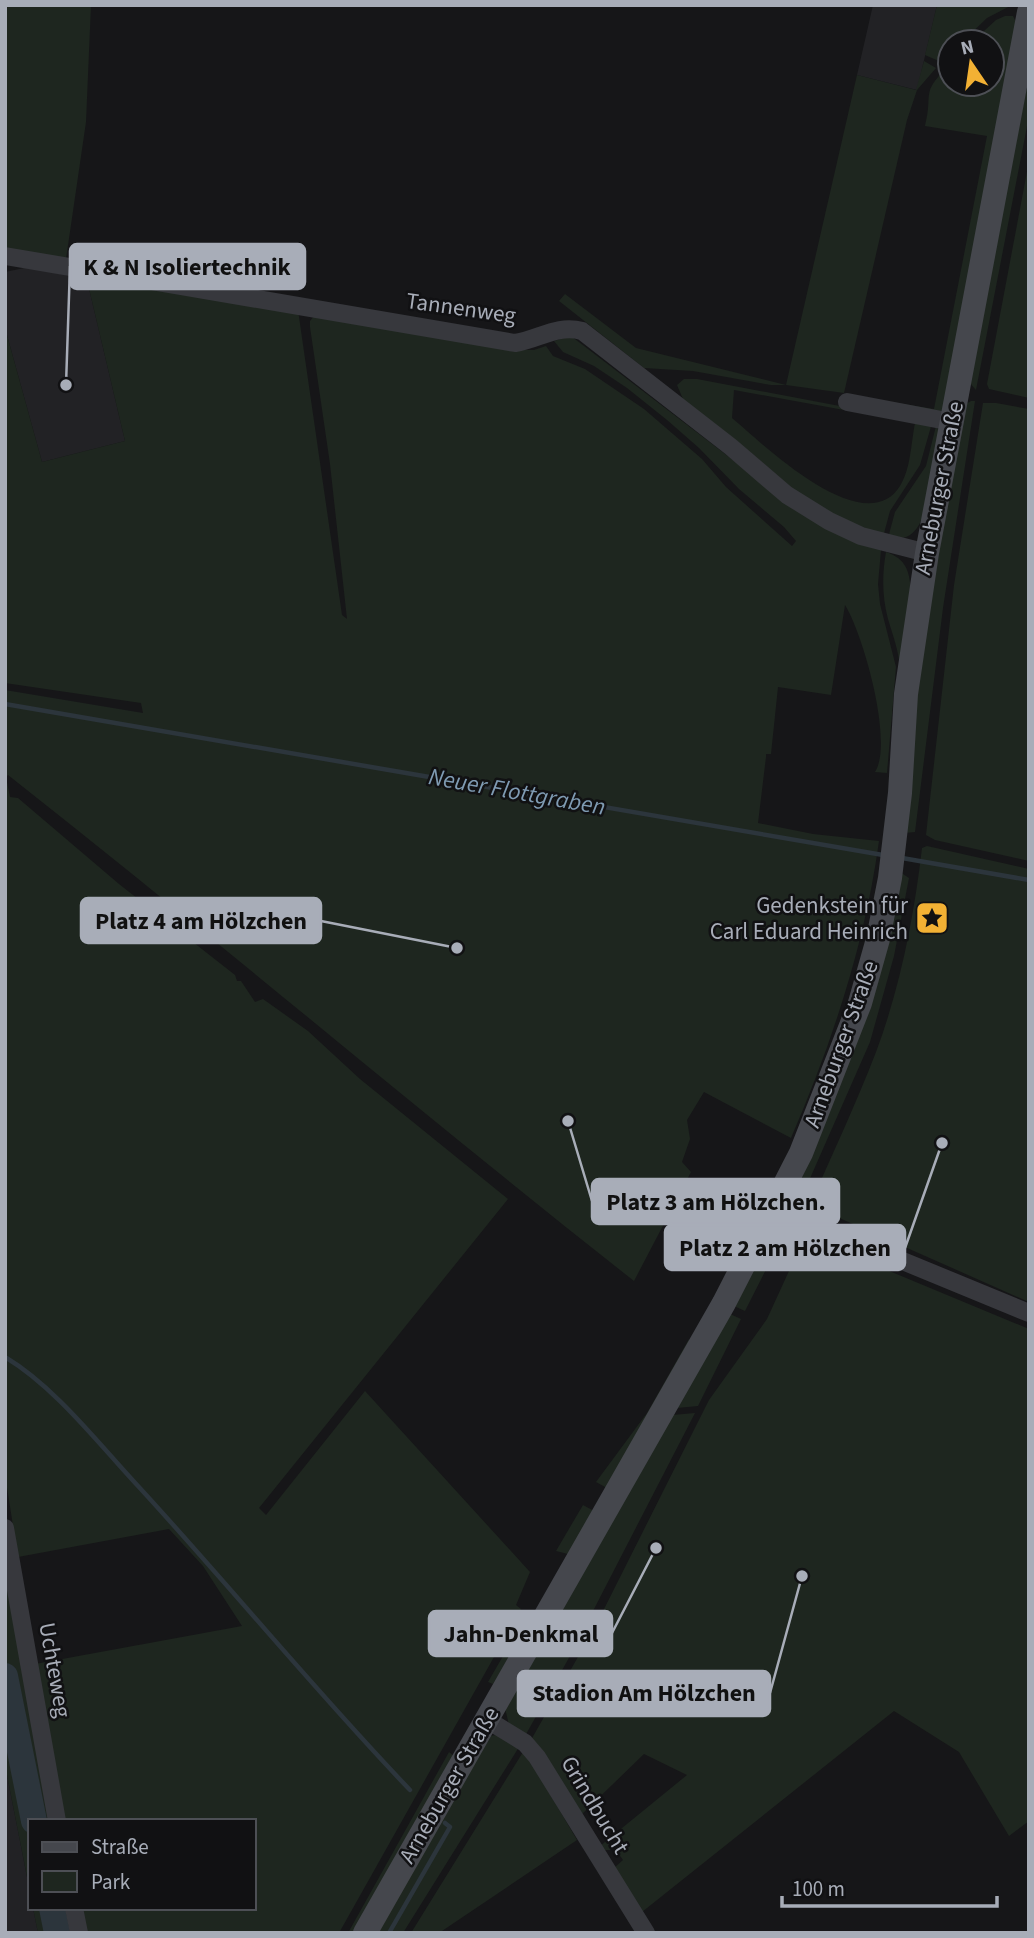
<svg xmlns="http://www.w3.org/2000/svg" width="1034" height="1938" font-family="'Source Sans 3',sans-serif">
  <rect width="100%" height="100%" fill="#161618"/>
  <path fill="#222225" d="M 873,5 L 937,5 L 917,90 L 857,75 Z
    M 29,267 L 87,280 L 125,441 L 42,462 L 5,328 L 5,272 Z
    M 5,1765 L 30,1892 L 30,1908 L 33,1908 L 38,1933 L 5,1933 Z"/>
  <path fill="#1e261f" d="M 5,5 L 91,5 L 86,122 L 66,259 L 5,248 Z
    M 937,5 L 1012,5 L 987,18 L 962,42 L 950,42 L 950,54 L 941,62 L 925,55 Z
    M 1005,16 L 1013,16 L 1017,24 L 945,410 L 932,414 L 892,402 L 934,409 L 987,136 L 925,126 C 934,92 919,94 950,65 L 950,84 L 992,84 L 992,42 L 972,42 L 996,20 Z
    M 924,61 L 936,68 L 917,90 L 907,120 L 844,393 L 786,385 L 771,385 L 693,371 L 644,368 L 559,301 L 565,294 L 636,348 L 786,385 L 857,75 L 916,90 Z
    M 1029,75 L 1029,116 L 976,390 L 969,382 Z
    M 1029,161 L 1029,398 L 989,389 L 987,384 Z
    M 83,276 L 126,282 L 123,286 L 131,287 L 135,284 L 298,310 L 342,615 L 347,619 L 330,464 L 310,327 L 310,321 L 314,316 L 521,350 L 534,350 L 546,346 L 553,356 L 585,369 L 644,409 L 702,459 L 726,487 L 792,546 L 796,541 L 784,527 L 739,489 L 699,448 L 667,420 L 627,388 L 594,366 L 563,352 L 554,341 L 571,336 L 772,490 L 881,550 L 878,584 L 880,604 L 896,667 L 887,773 L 875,772 C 894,742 863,634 845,605 L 831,695 L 778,687 L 771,754 L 766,754 L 766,757 L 758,823 L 813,834 L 879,841 C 865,944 832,1043 791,1138 L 704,1092 L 687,1120 L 690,1139 L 682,1162 L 691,1172 L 634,1281 C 423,1115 219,941 8,775 L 6,777 L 10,797 L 18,798 L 119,884 L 235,975 L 237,981 L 241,981 L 255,1002 L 263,999 L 308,1031 L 360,1079 L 508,1199 L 259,1508 L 266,1515 L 365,1391 L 530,1572 L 516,1605 L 521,1609 L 339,1933 L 85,1933 L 80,1908 L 254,1908 L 254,1821 L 62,1821 L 35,1664 L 242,1626 L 203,1566 L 169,1529 L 18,1557 L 5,1475 L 5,690 L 143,713 L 141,703 L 5,683 L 5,328 L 42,462 L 125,441 L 87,280 L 81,279 Z
    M 684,379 L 697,379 L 845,407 L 844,410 L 734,390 L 732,418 C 762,443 864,543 900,486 C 911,468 911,443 915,423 L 932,423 L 920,465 L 890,511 L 883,537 L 866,532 L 800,495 L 738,442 L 683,399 L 677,385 Z
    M 971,401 L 975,401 L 943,608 L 915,832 L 904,833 L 919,658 L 966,404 Z
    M 983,403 L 996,403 L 1029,409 L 1029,861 L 935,840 L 926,835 L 954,585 Z
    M 936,426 L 941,434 C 936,459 931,521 910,535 C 904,539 896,539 888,538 L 895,512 L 926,466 Z
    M 886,552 C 906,559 909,570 911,590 L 900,669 C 899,651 893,636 888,619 C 882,597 882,574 886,552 Z
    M 927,846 L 1029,869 L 1029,1302 L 810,1205 C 832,1155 856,1104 876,1052 C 900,988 914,917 922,848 Z
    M 900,872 L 909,878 L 894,956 L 870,1042 L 797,1208 L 794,1191 Z
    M 789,1224 L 745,1311 L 734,1306 L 772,1235 L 782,1225 Z
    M 805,1236 L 1029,1329 L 1029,1821 L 1009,1836 L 959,1752 L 894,1711 L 642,1912 L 614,1868 L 623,1860 L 616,1850 L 603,1850 L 600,1846 L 687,1775 L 644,1754 L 581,1815 L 531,1740 L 596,1625 L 709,1400 L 767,1319 Z
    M 730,1314 L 741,1319 L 698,1406 L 677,1408 Z
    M 689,1339 L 689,1344 L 607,1488 L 596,1482 L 647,1413 Z
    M 695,1413 L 576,1644 L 554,1633 L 551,1629 L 673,1415 Z
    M 583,1505 L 594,1511 L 568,1554 L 556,1551 Z
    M 5,1545 L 52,1821 L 30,1821 L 30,1892 L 5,1765 Z
    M 528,1613 L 534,1618 L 493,1684 L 488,1682 Z
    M 543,1643 L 549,1644 L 570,1656 L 525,1736 L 509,1725 L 505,1708 Z
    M 496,1735 L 519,1747 L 403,1933 L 375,1933 L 490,1736 Z
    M 449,1752 L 456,1758 L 356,1933 L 348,1933 Z
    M 523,1752 L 533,1765 L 577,1840 L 439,1933 L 411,1933 Z
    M 33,1908 L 68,1908 L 72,1933 L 38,1933 Z"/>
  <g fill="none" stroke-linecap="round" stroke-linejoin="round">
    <path stroke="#2c353c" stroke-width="4.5" d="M 5,704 L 883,855
      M 902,858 L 1029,880
      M 5,1357 C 55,1387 98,1443 138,1486 C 230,1586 316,1692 410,1790
      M 389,1933 L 450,1827 L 445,1823"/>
    <path stroke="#2c353c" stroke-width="26" d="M 5,1676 L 34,1821
      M 52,1908 L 57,1933"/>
    <path stroke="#37383d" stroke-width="18" d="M 5,256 L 515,343 C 539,339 558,324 582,331 L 731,447 L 787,495 L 829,521 L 861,536 L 927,553
      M 847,402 L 952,422
      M 774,1208 L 1029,1313
      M 5,1528 L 57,1821
      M 486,1719 L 525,1743 L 537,1757 L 646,1933
      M 74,1908 L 79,1933"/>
    <path stroke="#45474d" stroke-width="24" d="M 365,1933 L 724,1303 L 801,1153 L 860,1003 L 878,939 L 890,878 L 900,793 L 906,694 L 927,553 L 1029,12"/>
  </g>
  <defs>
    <symbol id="sight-square" viewBox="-11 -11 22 22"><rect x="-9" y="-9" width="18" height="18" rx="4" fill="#f2b134" stroke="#111113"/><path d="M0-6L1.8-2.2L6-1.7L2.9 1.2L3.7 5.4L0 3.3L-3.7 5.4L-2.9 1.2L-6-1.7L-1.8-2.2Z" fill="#111"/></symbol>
  </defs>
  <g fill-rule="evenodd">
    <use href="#sight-square" x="913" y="899" width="38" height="38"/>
  </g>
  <g text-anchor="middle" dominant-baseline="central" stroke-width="5" stroke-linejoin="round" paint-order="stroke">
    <g font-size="23" fill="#a8adb8" stroke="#111113">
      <text transform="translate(461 308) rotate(8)">Tannenweg</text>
      <text transform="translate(939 488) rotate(-79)">Arneburger Straße</text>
      <text transform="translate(841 1044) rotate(-70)">Arneburger Straße</text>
      <text transform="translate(55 1670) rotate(80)">Uchteweg</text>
      <text transform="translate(449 1785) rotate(-60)">Arneburger Straße</text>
      <text transform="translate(595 1805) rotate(59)">Grindbucht</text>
    </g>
    <g font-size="23" fill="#a8adb8" stroke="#111113" text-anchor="end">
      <text x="908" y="905">Gedenkstein für<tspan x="908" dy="26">Carl Eduard Heinrich</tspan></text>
    </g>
    <g font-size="24" font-style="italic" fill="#7f9bb3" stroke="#111113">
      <text transform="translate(517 792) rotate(10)">Neuer Flottgraben</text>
    </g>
  </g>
  <path fill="none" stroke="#a8adb8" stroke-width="2.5" d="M66 385L70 266M457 948L321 921M568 1121L592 1201M942 1143L905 1248M656 1548L612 1633M802 1576L770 1693"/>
  <g fill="#a8adb8" stroke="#111113" stroke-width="2.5">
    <circle cx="66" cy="385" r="7"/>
    <circle cx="457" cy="948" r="7"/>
    <circle cx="568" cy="1121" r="7"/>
    <circle cx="942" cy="1143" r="7"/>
    <circle cx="656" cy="1548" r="7"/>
    <circle cx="802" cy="1576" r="7"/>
  </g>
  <g fill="#a8adb8" stroke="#a8adb8" stroke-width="2.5">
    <rect x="70" y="244" width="235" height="45" rx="7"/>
    <rect x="81" y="898" width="240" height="45" rx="7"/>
    <rect x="592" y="1179" width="247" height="45" rx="7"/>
    <rect x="665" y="1225" width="240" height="45" rx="7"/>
    <rect x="429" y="1611" width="183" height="45" rx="7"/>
    <rect x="518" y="1671" width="252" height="45" rx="7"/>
  </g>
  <g font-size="24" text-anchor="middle" font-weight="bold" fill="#111">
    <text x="187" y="275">K &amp; N Isoliertechnik</text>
    <text x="201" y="929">Platz 4 am Hölzchen</text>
    <text x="716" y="1210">Platz 3 am Hölzchen.</text>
    <text x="785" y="1256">Platz 2 am Hölzchen</text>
    <text x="521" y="1642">Jahn-Denkmal</text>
    <text x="644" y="1701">Stadion Am Hölzchen</text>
  </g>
  <rect width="1034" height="1938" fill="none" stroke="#a8adb8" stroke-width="14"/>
  <rect x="28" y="1819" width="228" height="91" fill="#111113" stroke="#4d4f55" stroke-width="2"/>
  <rect x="42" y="1842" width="35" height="10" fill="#45474d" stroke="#4d4f55" stroke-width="2"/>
  <text x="91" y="1854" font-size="21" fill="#a8adb8">Straße</text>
  <rect x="42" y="1871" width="35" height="21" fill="#1e261f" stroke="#4d4f55" stroke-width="2"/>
  <text x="91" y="1889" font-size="21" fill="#a8adb8">Park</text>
  <g transform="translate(971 63) rotate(347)"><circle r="33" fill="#111113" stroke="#4d4f55" stroke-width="2"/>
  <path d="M0-5L12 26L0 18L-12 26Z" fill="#f2b134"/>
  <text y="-10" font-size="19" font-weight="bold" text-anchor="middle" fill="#a8adb8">N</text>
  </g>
  <path d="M782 1896v10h215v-10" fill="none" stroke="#a8adb8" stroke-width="3.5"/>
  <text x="792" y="1896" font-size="21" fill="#a8adb8" stroke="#111113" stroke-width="5" paint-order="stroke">100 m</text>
</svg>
